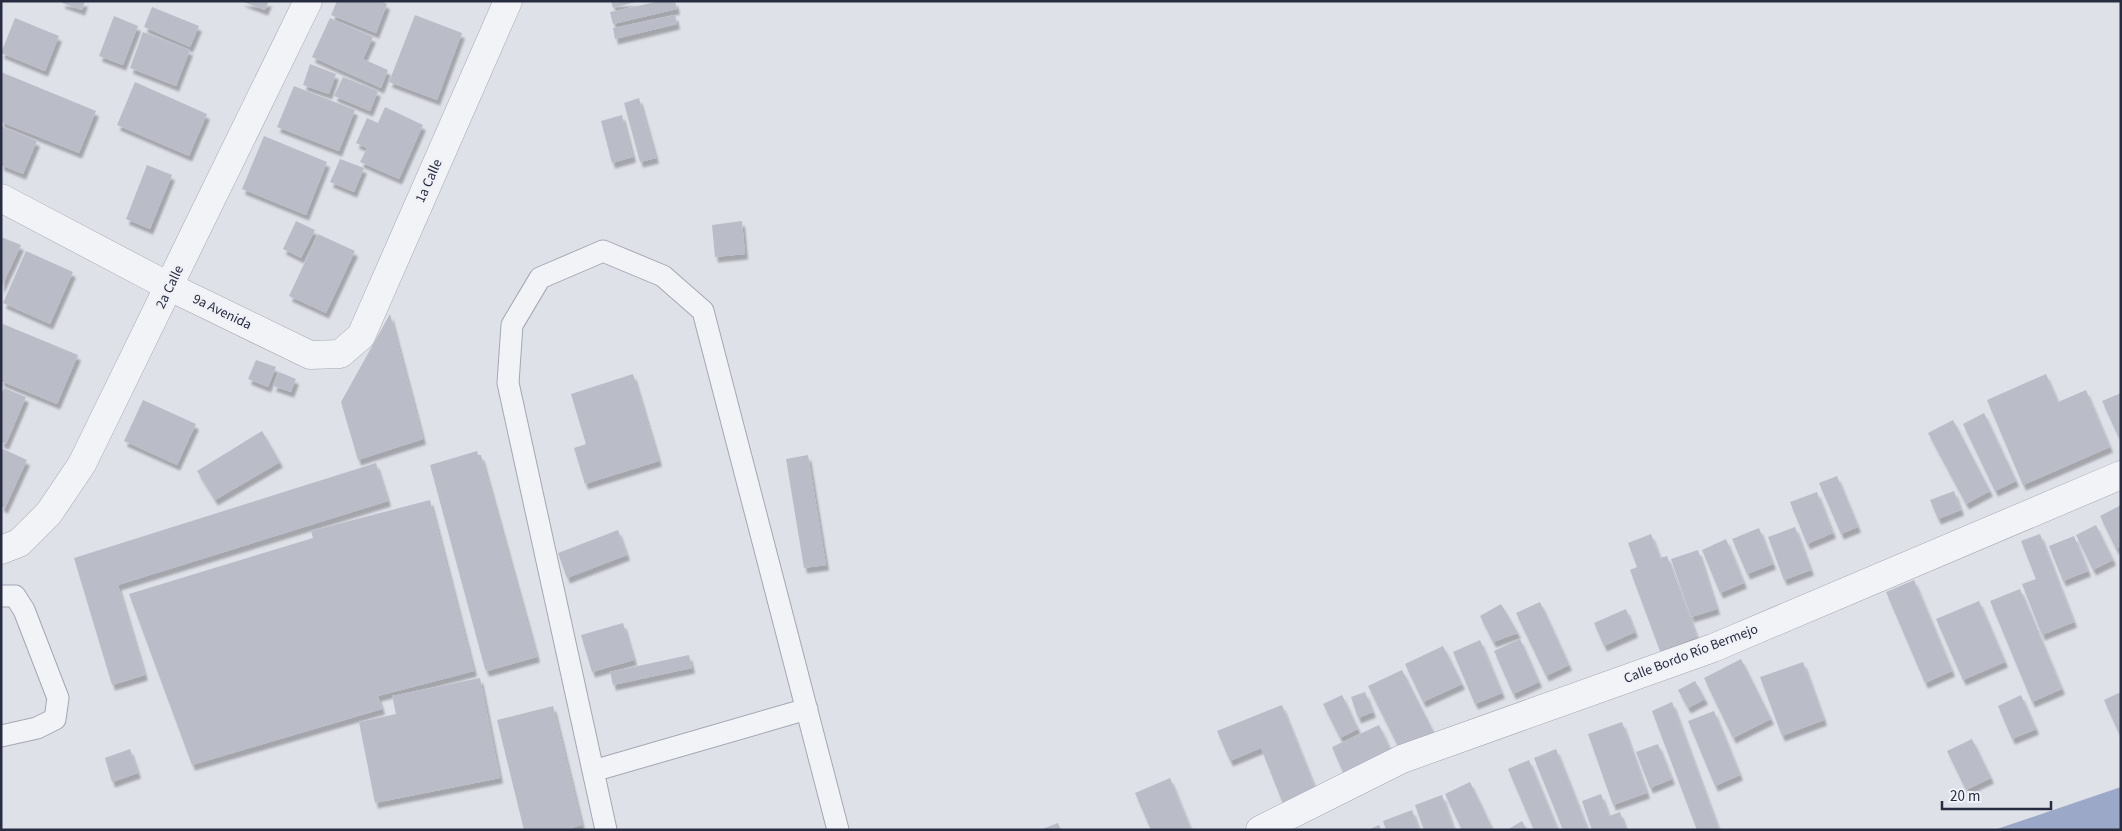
<svg xmlns="http://www.w3.org/2000/svg" width="2122" height="831" font-family="'Source Sans 3',sans-serif">
  <defs>
    <filter id="shadow"><feDropShadow dx="3" dy="5.5" stdDeviation="1" flood-color="#0004"/></filter>
  </defs>
  <rect width="100%" height="100%" fill="#dfe1e9"/>
  <path fill="#9ba8c8" d="M 2121,787 L 2121,830 L 1994,830 Z"/>
  <path fill="#babcc8" filter="url(#shadow)" d="M 62,1 L 85,1 L 82,10 L 62,3 Z
    M 241,1 L 269,1 L 265,10 Z
    M 337,1 L 381,1 L 387,4 L 376,33 L 331,15 Z
    M 611,1 L 634,1 L 635,2 L 613,8 Z
    M 660,1 L 675,1 L 677,9 L 613,24 L 610,12 Z
    M 152,7 L 199,26 L 190,47 L 144,27 Z
    M 415,15 L 462,33 L 437,100 L 389,82 Z
    M 675,15 L 677,24 L 615,39 L 613,28 Z
    M 114,16 L 138,26 L 123,65 L 99,56 Z
    M 15,18 L 59,36 L 45,71 L 1,53 Z
    M 330,18 L 373,37 L 363,59 L 388,70 L 381,88 L 312,57 Z
    M 143,32 L 190,50 L 176,86 L 130,68 Z
    M 310,64 L 336,74 L 329,94 L 303,85 Z
    M 1,72 L 96,111 L 79,153 L 1,122 Z
    M 343,77 L 378,91 L 370,111 L 334,96 Z
    M 135,82 L 207,114 L 189,156 L 117,125 Z
    M 294,86 L 355,110 L 339,151 L 277,127 Z
    M 639,98 L 656,158 L 640,162 L 624,103 Z
    M 385,107 L 423,125 L 399,179 L 360,162 L 367,148 L 356,143 L 367,118 L 378,123 Z
    M 622,115 L 633,157 L 612,163 L 601,121 Z
    M 1,126 L 37,141 L 23,174 L 1,165 Z
    M 264,136 L 327,162 L 306,215 L 242,189 Z
    M 340,159 L 364,168 L 354,192 L 330,182 Z
    M 147,165 L 172,175 L 150,229 L 126,219 Z
    M 296,221 L 315,230 L 301,258 L 283,249 Z
    M 742,221 L 745,254 L 715,257 L 712,225 Z
    M 318,234 L 355,251 L 326,313 L 289,296 Z
    M 1,237 L 21,245 L 1,288 Z
    M 26,251 L 73,272 L 50,324 L 3,303 Z
    M 390,314 L 423,439 L 358,460 L 341,402 Z
    M 3,324 L 78,355 L 57,404 L 1,381 L 1,329 Z
    M 256,360 L 276,367 L 268,387 L 248,379 Z
    M 279,372 L 296,379 L 291,392 L 273,386 Z
    M 633,374 L 659,461 L 585,484 L 574,448 L 586,444 L 571,394 Z
    M 2046,374 L 2058,402 L 2086,390 L 2110,447 L 2023,485 L 1987,400 Z
    M 4,388 L 26,397 L 6,444 L 1,442 L 1,395 Z
    M 2121,393 L 2121,438 L 2119,438 L 2102,401 Z
    M 143,400 L 196,424 L 177,465 L 124,441 Z
    M 1984,413 L 2016,481 L 1995,491 L 1963,424 Z
    M 1953,420 L 1990,491 L 1966,504 L 1928,433 Z
    M 262,431 L 280,462 L 215,500 L 197,471 Z
    M 1,448 L 27,460 L 5,508 L 1,506 Z
    M 477,451 L 478,455 L 481,455 L 537,657 L 487,671 L 485,669 L 430,465 Z
    M 808,455 L 826,565 L 804,568 L 786,459 Z
    M 376,463 L 388,501 L 118,585 L 145,675 L 112,685 L 74,558 Z
    M 1837,476 L 1858,527 L 1841,534 L 1819,483 Z
    M 1954,491 L 1961,510 L 1938,519 L 1930,500 Z
    M 1817,492 L 1833,533 L 1807,544 L 1790,502 Z
    M 430,500 L 474,671 L 378,696 L 382,709 L 192,765 L 129,594 L 313,538 L 311,531 Z
    M 2121,505 L 2121,546 L 2116,549 L 2100,516 Z
    M 2096,525 L 2113,560 L 2093,570 L 2076,535 Z
    M 1795,527 L 1811,570 L 1784,580 L 1768,537 Z
    M 1759,528 L 1773,564 L 1747,574 L 1732,539 Z
    M 618,530 L 627,555 L 567,578 L 558,553 Z
    M 1651,534 L 1660,558 L 1667,556 L 1697,637 L 1660,651 L 1630,570 L 1637,567 L 1628,543 Z
    M 2040,534 L 2074,622 L 2042,635 L 2022,584 L 2036,579 L 2021,541 Z
    M 2074,536 L 2088,571 L 2063,581 L 2049,546 Z
    M 1726,539 L 1744,583 L 1720,593 L 1702,550 Z
    M 1698,550 L 1717,609 L 1691,617 L 1671,559 Z
    M 1914,580 L 1952,671 L 1925,683 L 1886,592 Z
    M 2020,589 L 2062,689 L 2032,702 L 1990,601 Z
    M 1979,601 L 2005,662 L 1963,680 L 1936,619 Z
    M 1540,602 L 1569,665 L 1546,676 L 1516,613 Z
    M 1501,604 L 1518,633 L 1493,642 L 1480,616 Z
    M 1626,609 L 1635,632 L 1604,646 L 1594,623 Z
    M 623,623 L 634,660 L 592,672 L 581,635 Z
    M 1520,639 L 1539,682 L 1513,694 L 1494,651 Z
    M 1480,640 L 1502,693 L 1475,704 L 1453,652 Z
    M 1443,646 L 1462,684 L 1423,702 L 1405,664 Z
    M 689,655 L 692,668 L 613,685 L 610,672 Z
    M 1741,659 L 1771,719 L 1733,738 L 1704,678 Z
    M 1803,662 L 1824,720 L 1782,736 L 1760,677 Z
    M 1402,670 L 1436,737 L 1402,754 L 1368,686 Z
    M 480,678 L 500,778 L 375,803 L 359,722 L 396,714 L 392,696 Z
    M 1695,681 L 1705,699 L 1688,708 L 1678,690 Z
    M 1365,692 L 1373,712 L 1358,718 L 1351,697 Z
    M 2121,692 L 2121,738 L 2104,700 Z
    M 1342,695 L 1358,729 L 1340,738 L 1323,704 Z
    M 2021,695 L 2036,729 L 2012,739 L 1998,706 Z
    M 1672,702 L 1719,830 L 1697,830 L 1652,711 Z
    M 1282,705 L 1318,795 L 1285,809 L 1261,748 L 1230,761 L 1217,731 Z
    M 553,706 L 582,825 L 564,830 L 524,830 L 497,720 Z
    M 1714,711 L 1740,775 L 1715,786 L 1688,721 Z
    M 1622,722 L 1647,793 L 1613,805 L 1588,734 Z
    M 1379,725 L 1394,757 L 1346,779 L 1332,747 Z
    M 1972,739 L 1991,778 L 1966,790 L 1947,751 Z
    M 1658,744 L 1672,779 L 1650,788 L 1636,752 Z
    M 130,749 L 138,773 L 112,782 L 105,758 Z
    M 1556,749 L 1588,830 L 1563,830 L 1534,758 Z
    M 1529,760 L 1558,830 L 1534,830 L 1508,769 Z
    M 1170,778 L 1191,830 L 1151,830 L 1135,793 Z
    M 1470,782 L 1493,830 L 1462,830 L 1445,794 Z
    M 1601,794 L 1609,816 L 1620,812 L 1626,830 L 1592,830 L 1582,801 Z
    M 1442,795 L 1454,830 L 1424,830 L 1415,805 Z
    M 1412,810 L 1419,830 L 1386,830 L 1383,821 Z
    M 1522,821 L 1527,830 L 1507,830 Z
    M 1058,823 L 1061,830 L 1040,830 Z
    M 1379,825 L 1381,830 L 1368,830 Z"/>
  <g fill="none" stroke-linecap="round" stroke-linejoin="round">
    <defs>
      <path id="lane" d="M 1,596 L 15,596 L 24,610 L 58,698 L 55,719 L 37,728 L 1,736
        M 593,771 L 807,709
        M 606,830 L 508,383 L 512,325 L 540,278 L 603,251 L 663,276 L 703,311 L 838,830"/>
      <path id="street" d="M 1,198 L 170,287 L 310,355 L 340,354 L 361,336 L 508,1
        M 1,550 L 19,543 L 49,513 L 82,464 L 308,1
        M 1260,830 L 1402,759 L 1713,648 L 2121,475"/>
    </defs>
    <use href="#lane" stroke="#a4a7b3" stroke-width="23"/>
    <use href="#street" stroke="#a4a7b3" stroke-width="29"/>
    <use href="#lane" stroke="#f2f3f7" stroke-width="21"/>
    <use href="#street" stroke="#f2f3f7" stroke-width="28"/>
  </g>
  <g text-anchor="middle" dominant-baseline="central" stroke-width="4.5" stroke-linejoin="round" paint-order="stroke">
    <g font-size="14" fill="#282c40" stroke="#eff1f6">
      <text transform="translate(429 181) rotate(-66)">1a Calle</text>
      <text transform="translate(170 287) rotate(-64)">2a Calle</text>
      <text transform="translate(222 312) rotate(26)">9a Avenida</text>
      <text transform="translate(1691 654) rotate(-21)">Calle Bordo Río Bermejo</text>
    </g>
  </g>
  <rect width="2122" height="831" fill="none" stroke="#282c40" stroke-width="5"/>
  <path d="M1942 801v8h109v-8" fill="none" stroke="#282c40" stroke-width="2.5"/>
  <text x="1950" y="801" font-size="15" fill="#282c40" stroke="#eff1f6" stroke-width="4" paint-order="stroke">20 m</text>
</svg>
